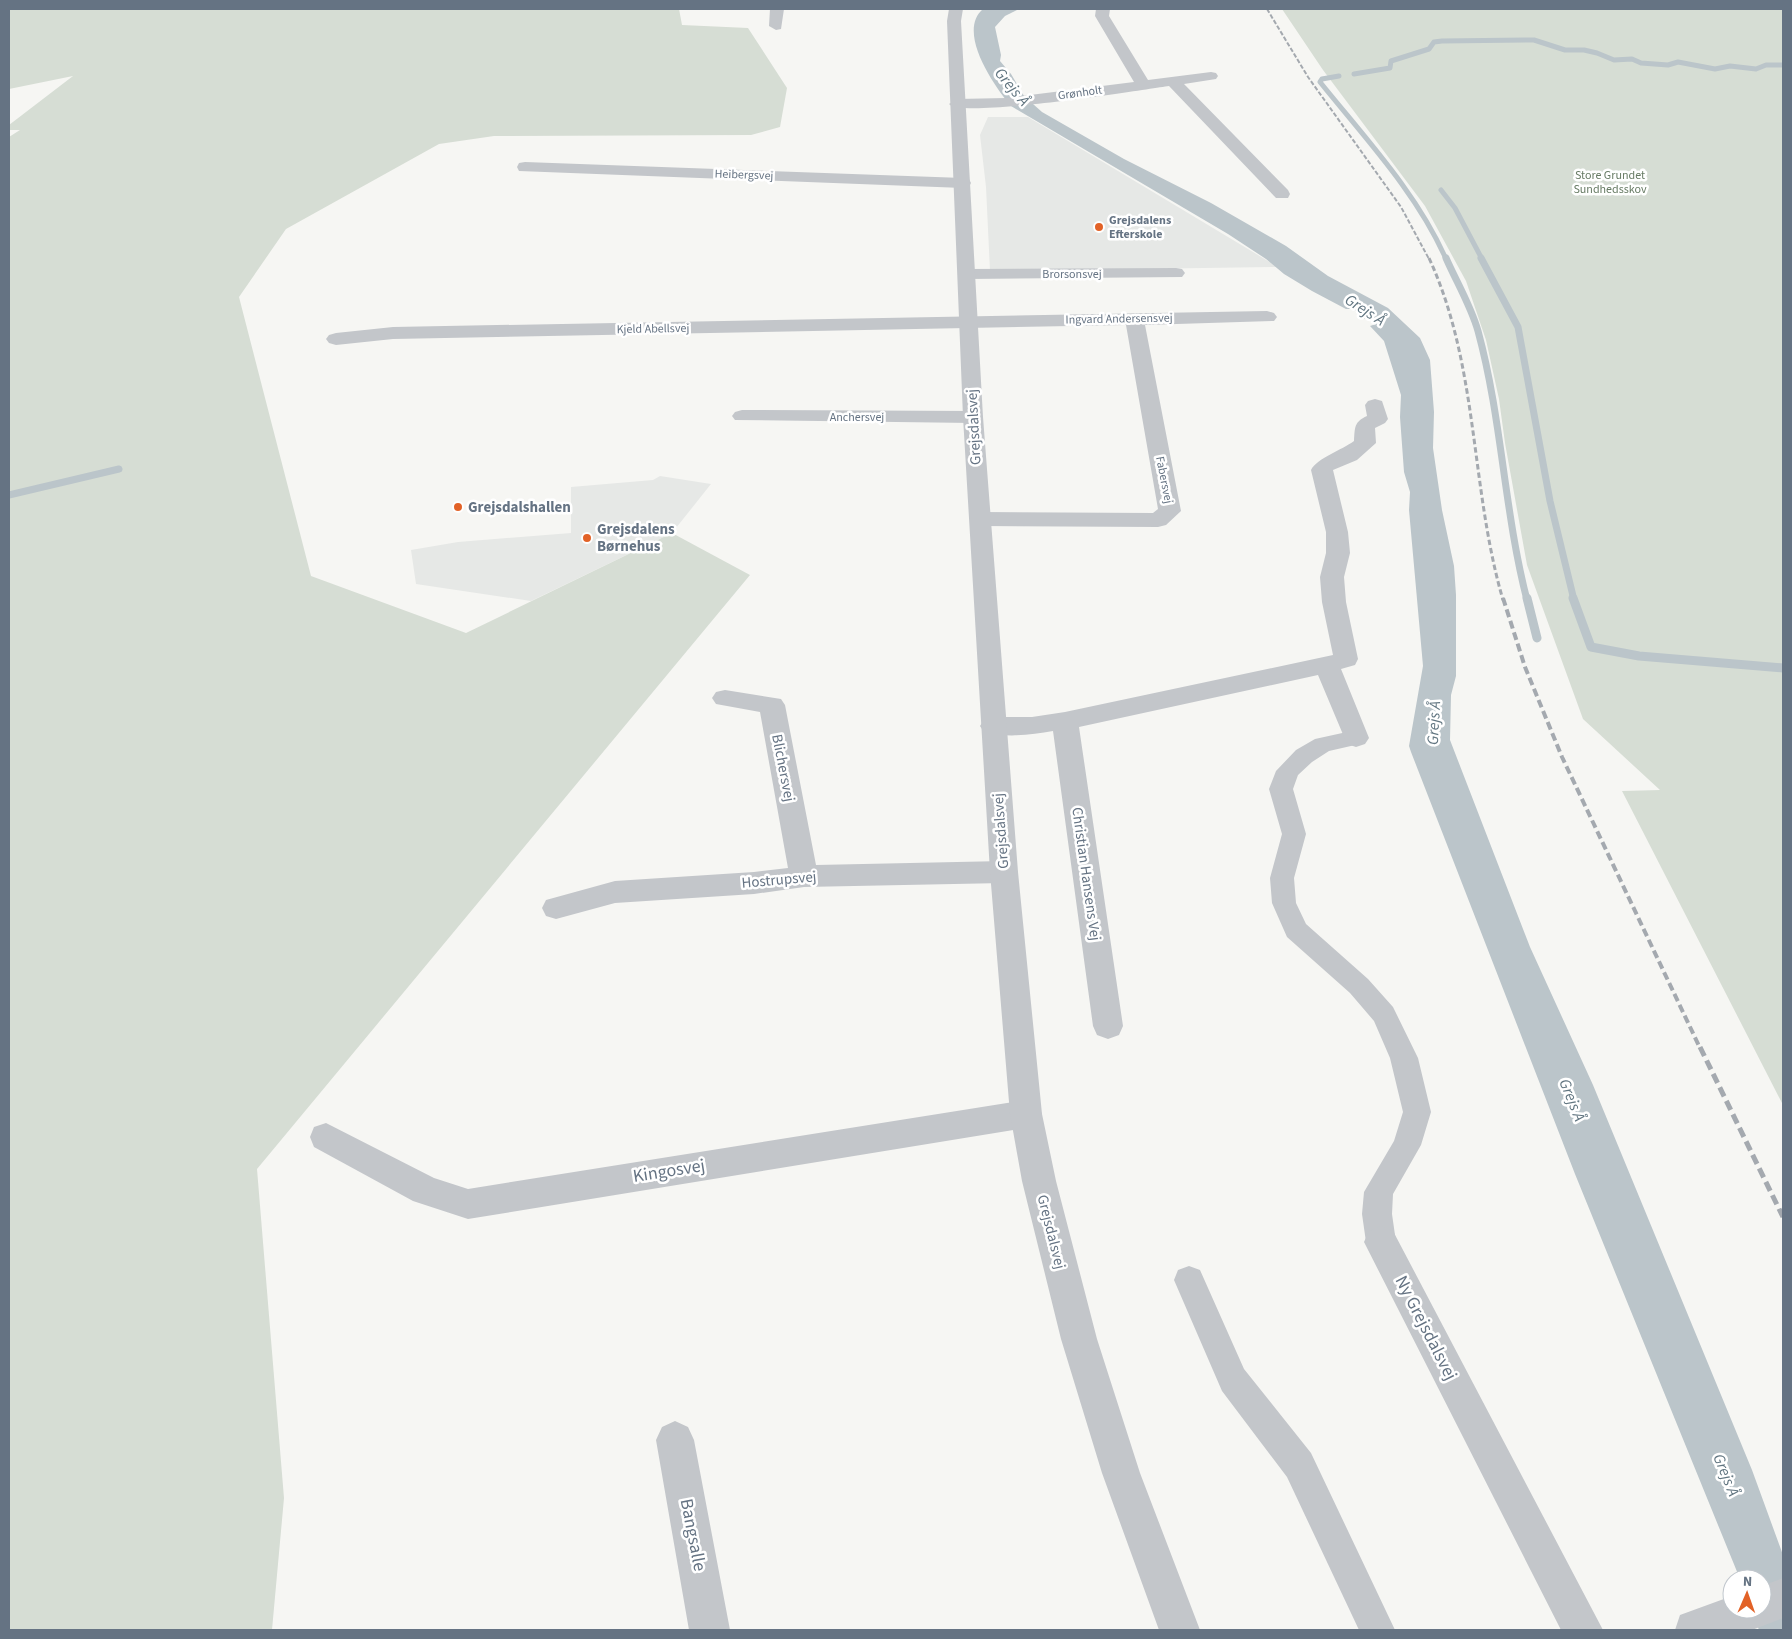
<svg xmlns="http://www.w3.org/2000/svg" width="1792" height="1639" font-family="'Source Sans 3',sans-serif">
  <rect width="100%" height="100%" fill="#f6f6f3"/>
  <path fill="#e6e8e6" d="M 988,117 L 1028,117 L 1278,267 L 990,271 L 986,187 L 980,135 Z
    M 660,476 L 711,484 L 672,533 L 531,601 L 416,584 L 411,550 L 458,542 L 571,533 L 571,487 L 653,480 Z"/>
  <path fill="#d6ddd4" d="M 9,9 L 679,9 L 682,25 L 748,28 L 787,88 L 780,127 L 751,135 L 494,136 L 439,144 L 286,229 L 239,297 L 311,576 L 466,633 L 672,533 L 750,575 L 257,1169 L 284,1498 L 272,1630 L 9,1630 L 9,137 L 20,130 L 9,130 L 9,125 L 73,76 L 9,89 Z
    M 1282,9 L 1783,9 L 1783,1105 L 1622,791 L 1660,790 L 1583,719 L 1527,565 L 1505,443 L 1499,399 L 1486,340 L 1466,281 L 1425,206 L 1323,70 Z"/>
  <path fill="#bbc5ca" d="M 983,9 L 1019,9 L 1005,16 L 995,27 L 1001,55 L 1000,61 L 1011,74 L 1024,96 L 1042,112 L 1124,159 L 1211,203 L 1286,246 L 1328,276 L 1388,308 L 1420,338 L 1430,360 L 1434,412 L 1433,448 L 1442,510 L 1454,566 L 1456,595 L 1456,676 L 1451,695 L 1450,740 L 1530,947 L 1593,1085 L 1752,1470 L 1783,1555 L 1783,1630 L 1759,1630 L 1751,1609 L 1762,1609 L 1762,1579 L 1740,1579 L 1575,1174 L 1411,752 L 1409,746 L 1423,666 L 1409,510 L 1410,492 L 1404,472 L 1400,417 L 1401,395 L 1384,341 L 1370,326 L 1376,324 L 1371,319 L 1363,319 L 1354,309 L 1346,309 L 1312,291 L 1284,274 L 1266,259 L 1228,234 L 1011,106 C 995,87 956,32 983,9 Z"/>
  <g fill="none" stroke-linecap="round" stroke-linejoin="round">
    <path stroke="#bbc5ca" stroke-width="5" d="M 1354,74 L 1390,68 L 1391,61 L 1429,49 L 1434,42 L 1442,41 L 1534,40 L 1565,50 L 1584,50 L 1597,53 L 1614,60 L 1632,59 L 1641,63 L 1668,65 L 1678,62 L 1715,69 L 1730,66 L 1756,69 L 1766,65 L 1783,65
      M 1339,76 L 1322,79 L 1320,82 C 1365,138 1417,193 1446,259
      M 1441,190 L 1455,208 L 1482,259"/>
    <path stroke="#bbc5ca" stroke-width="7" d="M 1446,258 C 1456,281 1471,306 1478,331 C 1502,419 1504,511 1527,600
      M 1481,258 L 1518,327 L 1550,501 L 1574,600
      M 9,495 L 119,469"/>
    <path stroke="#bbc5ca" stroke-width="9" d="M 1527,598 L 1537,638
      M 1573,598 L 1591,647 L 1639,656 L 1783,668"/>
    <path fill="#c3c6ca" fill-rule="evenodd" d="M 1356,730 L 1364,733 L 1367,738 L 1364,743 L 1329,751 L 1312,762 L 1298,775 L 1293,789 L 1306,834 L 1294,878 L 1296,903 L 1306,924 L 1368,979 L 1393,1007 L 1418,1058 L 1431,1112 L 1421,1145 L 1393,1194 L 1392,1214 L 1396,1242 L 1392,1252 L 1381,1256 L 1370,1252 L 1366,1242 L 1362,1214 L 1364,1192 L 1394,1141 L 1403,1112 L 1390,1058 L 1374,1021 L 1350,993 L 1287,937 L 1272,903 L 1270,878 L 1282,834 L 1269,789 L 1276,771 L 1296,750 L 1315,739 Z
      M 1189,1266 L 1200,1270 L 1244,1369 L 1311,1453 L 1395,1630 L 1359,1630 L 1287,1477 L 1222,1391 L 1174,1280 L 1178,1270 Z"/>
    <path fill="#c3c6ca" fill-rule="evenodd" d="M 770,9 L 784,9 L 781,29 L 776,30 L 769,26 Z
      M 1096,9 L 1110,9 L 1109,16 L 1148,80 L 1211,72 L 1216,73 L 1218,76 L 1216,79 L 1184,84 L 1288,190 L 1290,194 L 1288,198 L 1276,198 L 1169,86 C 1142,90 960,119 949,104 L 957,99 L 1006,98 L 1134,82 L 1095,16 Z
      M 525,162 L 963,178 L 969,179 L 971,183 L 969,187 L 963,188 L 519,171 L 517,167 L 519,163 Z
      M 1176,268 L 1182,269 L 1185,273 L 1182,277 L 968,279 L 962,278 L 959,274 L 962,270 L 968,269 Z
      M 1267,311 L 1274,313 L 1277,317 L 1274,321 L 1145,325 L 1181,511 L 1166,525 L 1158,527 L 981,526 L 973,524 L 970,519 L 973,514 L 981,512 L 1153,513 L 1158,509 L 1126,325 L 393,339 L 336,345 L 329,343 L 326,339 L 329,335 L 336,333 L 393,327 Z
      M 1375,399 L 1382,401 L 1388,419 L 1385,423 L 1375,428 L 1376,443 L 1357,460 L 1333,470 L 1348,532 L 1350,553 L 1344,577 L 1346,602 L 1358,659 L 1355,665 L 1341,669 L 1369,738 L 1365,744 L 1356,747 L 1347,744 L 1318,675 L 1079,727 L 1123,1026 L 1119,1035 L 1108,1039 L 1097,1035 L 1093,1026 L 1053,731 C 1031,735 1006,738 984,732 L 980,726 L 984,720 L 993,717 L 1032,717 L 1065,712 L 1333,655 L 1322,602 L 1320,577 L 1326,553 L 1326,532 L 1311,470 C 1317,458 1342,450 1354,441 C 1355,427 1354,422 1367,416 L 1365,405 L 1368,401 Z
      M 742,410 L 973,411 L 980,413 L 983,417 L 980,421 L 973,423 L 735,420 L 732,416 L 735,412 Z
      M 725,690 L 781,699 L 785,705 L 816,865 L 1004,861 L 1014,865 L 1018,872 L 1014,879 L 1004,883 L 804,887 L 754,894 L 615,903 L 556,919 L 546,916 L 542,908 L 546,900 L 615,881 L 754,872 L 788,868 L 760,712 L 716,704 L 712,698 L 716,692 Z
      M 1026,1100 L 1037,1104 L 1042,1114 L 1037,1124 L 1026,1128 L 468,1219 L 413,1201 L 314,1147 L 310,1137 L 314,1127 L 326,1123 L 434,1178 L 468,1189 Z
      M 1381,1226 L 1393,1231 L 1603,1630 L 1561,1630 L 1364,1242 L 1369,1231 Z
      M 675,1421 L 688,1427 L 694,1440 L 730,1630 L 689,1630 L 656,1440 L 662,1427 Z
      M 1783,1578 L 1783,1618 L 1752,1630 L 1675,1630 L 1680,1615 L 1732,1596 L 1732,1609 L 1762,1609 L 1762,1586 Z"/>
    <path fill="#c3c6ca" fill-rule="evenodd" d="M 949,9 L 963,9 L 961,21 L 983,417 L 1018,872 L 1042,1114 L 1056,1181 L 1097,1339 L 1140,1473 L 1200,1630 L 1159,1630 L 1102,1473 L 1061,1339 L 1022,1181 L 1010,1114 L 990,872 L 963,417 L 947,21 Z"/>
    <path stroke="#a4a9af" stroke-width="2" stroke-dasharray="4.5 2" stroke-linecap="butt" d="M 1267,9 L 1308,77 L 1401,207 L 1429,259"/>
    <path stroke="#a4a9af" stroke-width="3" stroke-dasharray="5.5 3" stroke-linecap="butt" d="M 1429,258 C 1479,366 1470,487 1503,600"/>
    <path stroke="#a4a9af" stroke-width="4" stroke-dasharray="8 4" stroke-linecap="butt" d="M 1503,598 L 1525,667 L 1562,757 L 1700,1048"/>
    <path stroke="#a4a9af" stroke-width="5" stroke-dasharray="10 5" stroke-linecap="butt" d="M 1700,1047 L 1783,1217"/>
  </g>
  <g fill="#e26227" stroke="#fff" stroke-width="2">
    <circle cx="1099" cy="227" r="5"/>
    <circle cx="458" cy="507" r="5"/>
    <circle cx="587" cy="538" r="5"/>
  </g>
  <g text-anchor="middle" dominant-baseline="central" stroke-width="5" stroke-linejoin="round" paint-order="stroke">
    <g font-size="12" fill="#657383" stroke="#fff">
      <text transform="translate(1080 93) rotate(-8)">Grønholt</text>
      <text transform="translate(744 175) rotate(2)">Heibergsvej</text>
      <text x="1072" y="274">Brorsonsvej</text>
      <text transform="translate(1119 319) rotate(-1)">Ingvard Andersensvej</text>
      <text transform="translate(653 329) rotate(-1)">Kjeld Abellsvej</text>
      <text x="857" y="417">Anchersvej</text>
      <text transform="translate(1164 480) rotate(79)">Fabersvej</text>
    </g>
    <g font-size="12" fill="#677b64" stroke="#fff">
      <text x="1610" y="175">Store Grundet<tspan x="1610" dy="14">Sundhedsskov</tspan></text>
    </g>
    <g font-size="12" font-weight="bold" fill="#657383" stroke="#fff" text-anchor="start">
      <text x="1109" y="220">Grejsdalens<tspan x="1109" dy="14">Efterskole</tspan></text>
    </g>
    <g font-size="15" fill="#657383" stroke="#fff">
      <text transform="translate(974 427) rotate(-93)">Grejsdalsvej</text>
      <text transform="translate(783 768) rotate(79)">Blichersvej</text>
      <text transform="translate(1001 831) rotate(-94)">Grejsdalsvej</text>
      <text transform="translate(1086 874) rotate(82)">Christian Hansens Vej</text>
      <text transform="translate(779 880) rotate(-5)">Hostrupsvej</text>
      <text transform="translate(1051 1232) rotate(76)">Grejsdalsvej</text>
    </g>
    <g font-size="15" font-weight="bold" fill="#657383" stroke="#fff" text-anchor="start">
      <text x="468" y="507">Grejsdalshallen</text>
      <text x="597" y="529">Grejsdalens<tspan x="597" dy="17">Børnehus</tspan></text>
    </g>
    <g font-size="16" font-style="italic" fill="#617580" stroke="#fff">
      <text transform="translate(1012 87) rotate(50)">Grejs Å</text>
      <text transform="translate(1365 310) rotate(33)">Grejs Å</text>
      <text transform="translate(1434 723) rotate(-87)">Grejs Å</text>
      <text transform="translate(1572 1100) rotate(68)">Grejs Å</text>
      <text transform="translate(1726 1475) rotate(68)">Grejs Å</text>
    </g>
    <g font-size="18" fill="#657383" stroke="#fff">
      <text transform="translate(669 1171) rotate(-9)">Kingosvej</text>
      <text transform="translate(1426 1328) rotate(63)">Ny Grejsdalsvej</text>
      <text transform="translate(693 1535) rotate(79)">Bangsalle</text>
    </g>
  </g>
  <rect width="1792" height="1639" fill="none" stroke="#657383" stroke-width="20"/>
  <g transform="translate(1747 1594) rotate(2)"><circle r="24" fill="#ffffff" stroke="#c1c7cd"/>
  <path d="M0-4L9 19L0 12L-9 19Z" fill="#e26227"/>
  <text y="-8" font-size="14" font-weight="bold" text-anchor="middle" fill="#657383">N</text>
  </g>
</svg>
